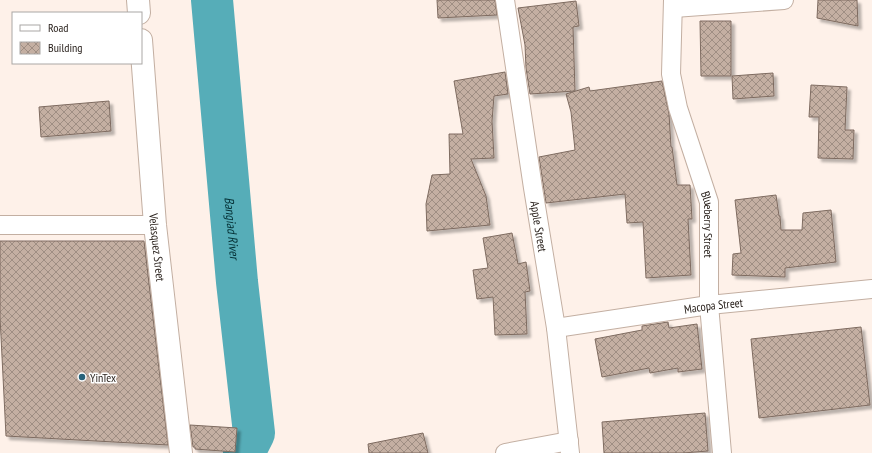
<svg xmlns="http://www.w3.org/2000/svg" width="872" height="453" font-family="'PT Sans Narrow',sans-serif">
  <defs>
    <pattern id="building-cross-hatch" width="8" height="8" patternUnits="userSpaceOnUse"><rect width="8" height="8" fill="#c4afa2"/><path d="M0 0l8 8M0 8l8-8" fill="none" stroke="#9f8e83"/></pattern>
    <filter id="shadow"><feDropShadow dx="3.5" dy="3.5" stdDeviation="1" flood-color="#0004"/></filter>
  </defs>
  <rect width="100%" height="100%" fill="#fef1e9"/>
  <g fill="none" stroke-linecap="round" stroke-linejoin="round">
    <path stroke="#56adb8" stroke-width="42" id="s1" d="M 212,0 L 237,282 L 254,433 L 244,453"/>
  </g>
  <path fill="url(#building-cross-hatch)" stroke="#7e6b60" filter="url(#shadow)" d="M 437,0 L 495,0 L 497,15 L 438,18 Z
    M 818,0 L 857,0 L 858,26 L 817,18 Z
    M 576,1 L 579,26 L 573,27 L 575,91 L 530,94 L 526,68 L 525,45 L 518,8 Z
    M 700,21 L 731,21 L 731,76 L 701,76 Z
    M 505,72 L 508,94 L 494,96 L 492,121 L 494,158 L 471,159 L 486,196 L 490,225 L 427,231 L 426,204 L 432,175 L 450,174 L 449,134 L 463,134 L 454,81 Z
    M 773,73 L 774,96 L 733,99 L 732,76 Z
    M 662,81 L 669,114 L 671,147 L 672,147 L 677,185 L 690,185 L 692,219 L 688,219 L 691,275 L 646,278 L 643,222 L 627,223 L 625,194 L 546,203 L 539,157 L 575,150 L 571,112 L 566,94 L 589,87 L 590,91 Z
    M 811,85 L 847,87 L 845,130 L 854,130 L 853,159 L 818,158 L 819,117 L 809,117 Z
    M 109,101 L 111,131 L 41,137 L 39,107 Z
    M 776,195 L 779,216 L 780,216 L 781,230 L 802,230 L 803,213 L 831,210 L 836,262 L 785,268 L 785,277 L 732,275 L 733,254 L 741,253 L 735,200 Z
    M 512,233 L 518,264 L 526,262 L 530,291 L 525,292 L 527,334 L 495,335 L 493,297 L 477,299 L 473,270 L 488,268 L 483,238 Z
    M 0,241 L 144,241 L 168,445 L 6,436 L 0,317 Z
    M 668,322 L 669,328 L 697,324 L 702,369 L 678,372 L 678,368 L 650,373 L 649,368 L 602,377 L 595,339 L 642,330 L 642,326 Z
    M 861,327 L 870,405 L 759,418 L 751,339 Z
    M 705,413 L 708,451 L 683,453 L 604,453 L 602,422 Z
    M 190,425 L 237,428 L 235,452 L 195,449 L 195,447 L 193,447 Z
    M 423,433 L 428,453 L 369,453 L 368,444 Z"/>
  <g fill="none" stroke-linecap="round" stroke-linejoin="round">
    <defs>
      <g id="street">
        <path id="s2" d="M 505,0 L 533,188 L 556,328 L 570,453"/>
        <path id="s3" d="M 673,0 L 671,74 L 678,108 L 709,202 L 709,305 L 722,453"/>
        <path d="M 674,8 L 784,0"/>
        <path d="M 0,225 L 155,225"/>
        <path id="s4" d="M 556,328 L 709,305 L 872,289"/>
        <path d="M 505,453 L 569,441"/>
      </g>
      <g id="secondary">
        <path d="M 138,0 L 139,13"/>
        <path id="s5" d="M 141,40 L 155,225 L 181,453"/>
      </g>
    </defs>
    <use href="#street" stroke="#c3afa2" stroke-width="20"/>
    <use href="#secondary" stroke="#c3afa2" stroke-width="24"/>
    <use href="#street" stroke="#fff" stroke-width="18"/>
    <use href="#secondary" stroke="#fff" stroke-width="22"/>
  </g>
  <circle fill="#28637b" stroke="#fff" stroke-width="1.5" cx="82" cy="377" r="4"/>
  <g text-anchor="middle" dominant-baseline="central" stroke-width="3" stroke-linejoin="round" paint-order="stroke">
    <g font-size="12" fill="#2b231e" stroke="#fff">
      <text stroke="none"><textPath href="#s3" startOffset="230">Blueberry Street</textPath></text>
      <text stroke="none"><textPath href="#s2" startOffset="229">Apple Street</textPath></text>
      <text stroke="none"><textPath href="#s5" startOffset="208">Velasquez Street</textPath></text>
      <text stroke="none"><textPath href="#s4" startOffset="159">Macopa Street</textPath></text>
    </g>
    <g font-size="12" fill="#2b231e" stroke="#fff" text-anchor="start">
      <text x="90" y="377">YinTex</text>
    </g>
    <g font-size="13" font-style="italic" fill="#053136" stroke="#fff">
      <text stroke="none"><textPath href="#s1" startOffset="229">Bangiad River</textPath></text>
    </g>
  </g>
  <rect x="12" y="12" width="130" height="52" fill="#ffffff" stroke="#aaa7a5"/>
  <rect x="20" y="25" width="20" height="6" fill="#ffffff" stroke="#aaa7a5"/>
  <text x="48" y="32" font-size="12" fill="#2b231e">Road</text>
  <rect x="20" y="42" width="20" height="12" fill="url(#building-cross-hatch)" stroke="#aaa7a5"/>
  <text x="48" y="52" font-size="12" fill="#2b231e">Building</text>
</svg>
